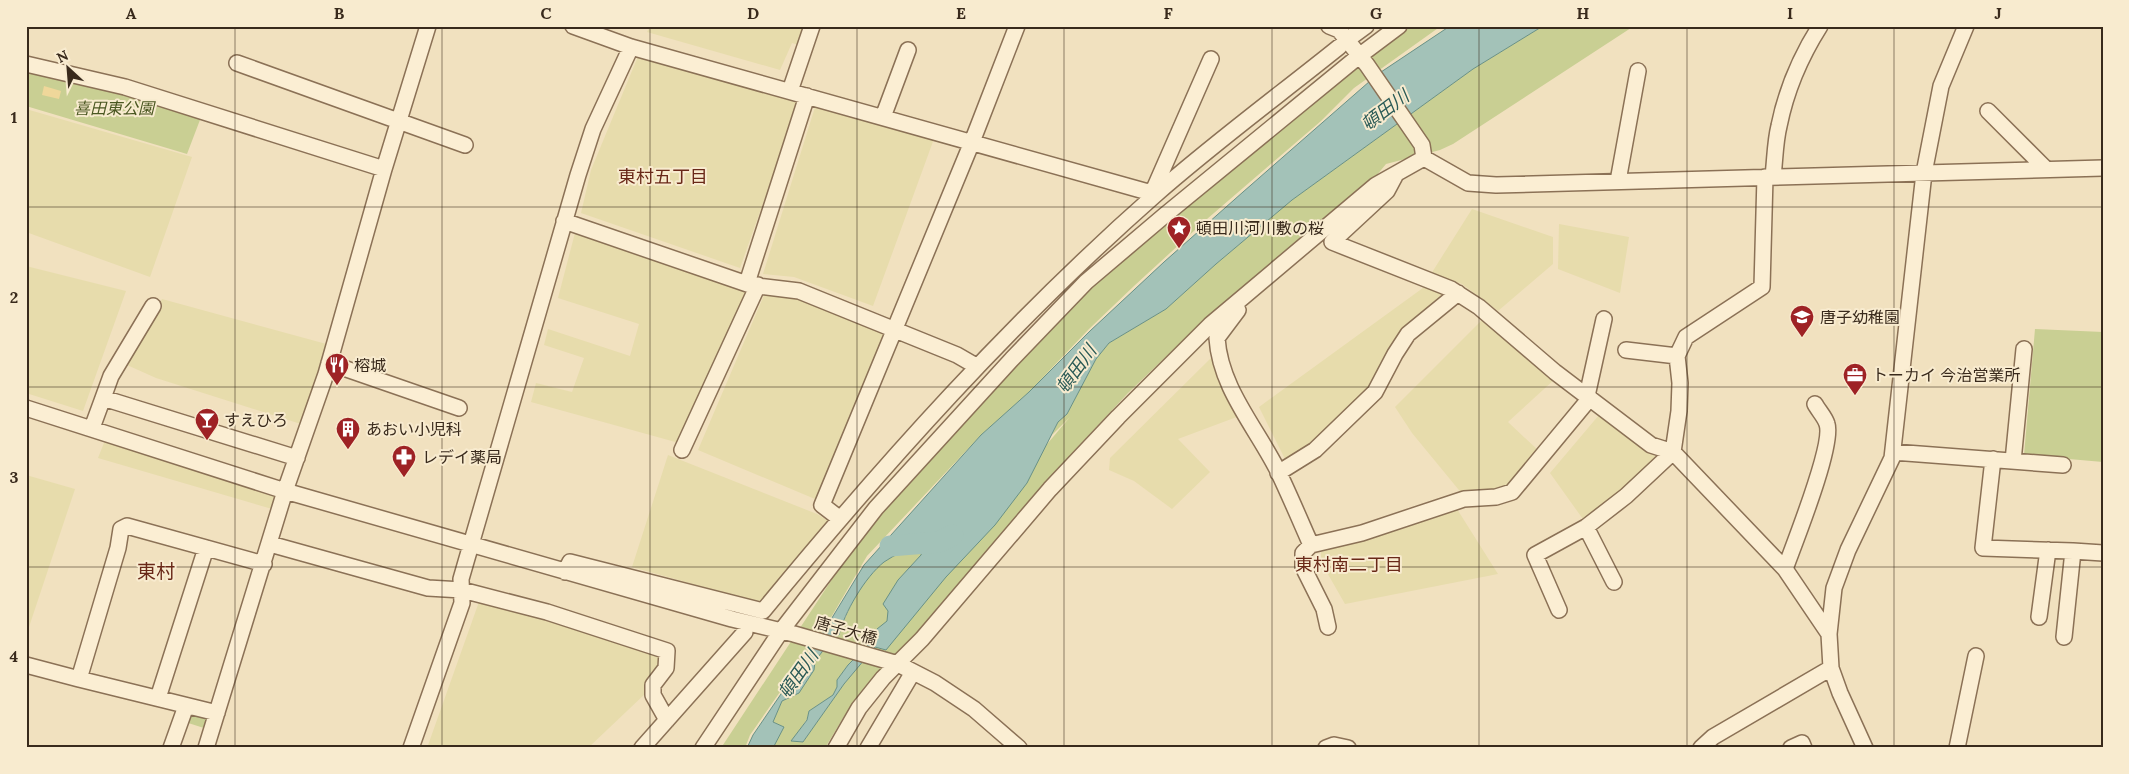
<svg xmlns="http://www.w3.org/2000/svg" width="2129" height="774" font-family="Lora,'Noto Sans JP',serif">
  <rect width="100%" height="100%" fill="#f1e1bf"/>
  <path fill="#e7dcac" d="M 650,26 L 806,26 L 799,45 L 792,43 L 780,70 L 647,32 Z
    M 639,54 L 800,99 L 740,268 L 581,213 L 591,170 Z
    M 816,104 L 935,136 L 873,306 L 794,277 L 763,274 Z
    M 26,109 L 192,157 L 150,277 L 26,232 Z
    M 1472,209 L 1553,237 L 1553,264 L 1498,311 L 1462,284 L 1431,274 Z
    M 1559,224 L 1629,237 L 1620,293 L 1558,269 Z
    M 576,229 L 753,285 L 679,443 L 531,402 L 536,383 L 572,392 L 584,358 L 544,345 L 548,329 L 630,356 L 639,324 L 558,298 Z
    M 26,266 L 126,291 L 83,411 L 26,393 Z
    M 1427,285 L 1451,294 L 1370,390 L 1313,448 L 1286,461 L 1259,407 Z
    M 765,293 L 801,297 L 888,331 L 815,499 L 698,450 Z
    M 162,299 L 330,345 L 304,425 L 156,378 L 127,365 Z
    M 1484,318 L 1555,379 L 1508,422 L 1540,452 L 1506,490 L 1483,489 L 1463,495 L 1412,433 L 1395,407 Z
    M 1213,356 L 1242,415 L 1178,439 L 1210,472 L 1172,509 L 1134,481 L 1109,470 L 1110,458 Z
    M 1599,415 L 1659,459 L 1585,522 L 1550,473 Z
    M 106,438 L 277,493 L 272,509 L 98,458 Z
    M 668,455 L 817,514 L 830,522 L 764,604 L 632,567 Z
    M 26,475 L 75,489 L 26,636 Z
    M 1457,509 L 1498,574 L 1345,604 L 1321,562 L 1321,552 Z
    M 480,599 L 662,653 L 661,669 L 647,692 L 588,748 L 427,748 Z"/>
  <path fill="#c9cf93" d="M 1408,26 L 1441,26 L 1354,88 L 1321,121 L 1207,219 L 1134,286 L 1089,329 L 1029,392 L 981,435 L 867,556 L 826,626 L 750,735 L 745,748 L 721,748 L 842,564 L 900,492 L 988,393 L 1107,272 Z
    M 1543,26 L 1634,26 L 1453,144 L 1440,150 L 1386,164 L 1367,187 L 1263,272 L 1176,347 L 1128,393 L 1048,479 L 915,640 L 871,683 L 843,718 L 825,748 L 773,748 L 784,727 L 773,722 L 782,701 L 814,670 L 815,661 L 836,634 L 839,635 C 848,609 861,579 884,562 C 895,554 910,549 922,542 L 921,555 L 898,580 L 888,611 L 888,621 L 877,629 L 868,645 L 848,665 L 837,680 L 837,687 L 833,695 L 809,711 L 807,719 L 792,741 L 803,742 L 844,684 L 1070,417 L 1052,435 L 1058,422 L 1067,414 L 1096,359 L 1109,343 L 1166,309 L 1216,264 L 1292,200 L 1473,69 Z
    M 26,69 L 203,112 L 187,154 L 26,106 Z
    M 2035,329 L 2103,332 L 2103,462 L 2024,455 Z
    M 187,707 L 212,714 L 207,729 L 182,721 Z"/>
  <path fill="#efd79a" d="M 44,86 L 61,91 L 59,99 L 42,95 Z"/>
  <path fill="#a3c2b8" stroke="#699186" d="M 1450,26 L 1543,26 L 1473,69 L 1292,200 L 1216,264 L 1166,309 L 1109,343 L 1096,359 L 1067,414 L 1058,422 L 1027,483 L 995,525 L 946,577 L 886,650 L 875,647 L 844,684 L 803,742 L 791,741 L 807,720 L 809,711 L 833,695 L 837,687 L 837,680 L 848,665 L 868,645 L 877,629 L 887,621 L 888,611 L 883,604 L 898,580 L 921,555 L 925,543 L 922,542 C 910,549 895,554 884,562 C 865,577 844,613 839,635 L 836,634 L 815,661 L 814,670 L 799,693 L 782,701 L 773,722 L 784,727 L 773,748 L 747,748 L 753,735 L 824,631 L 864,565 L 981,435 L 1029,392 L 1090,331 L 1164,262 L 1243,192 L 1378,74 Z"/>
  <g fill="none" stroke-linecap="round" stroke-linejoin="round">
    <path stroke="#a3c2b8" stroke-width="21" d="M 890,546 L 939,542 L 953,535"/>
    <defs>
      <path id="minor" d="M 573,26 L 631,47 L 1148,192 L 1161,185
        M 1329,26 L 1339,30 L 1367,65 L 1422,145 L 1424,158 L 1468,183 L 1496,185 L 2103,168
        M 1351,37 L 1366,26
        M 237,63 L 465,145
        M 26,64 L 125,87 L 384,169
        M 790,91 L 812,26
        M 1988,111 L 2046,169
        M 883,117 L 908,50
        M 1395,176 L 1387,191 L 1332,242 L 1451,289 L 1479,307 L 1555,372 L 1651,445 L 1673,452 L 1785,569 L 1829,634
        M 1773,176 C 1775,160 1775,142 1779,126 C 1786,91 1801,56 1820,26
        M 1618,181 L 1638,71
        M 1154,189 L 1211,59
        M 564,221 L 750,285 L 799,291 L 957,355 L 976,366
        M 747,283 L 807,96
        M 1238,310 L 1217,338 C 1220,387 1255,426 1277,469 C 1289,494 1300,520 1311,545 L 1362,533 L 1464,499 L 1496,497 L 1512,492 L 1590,398
        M 1626,350 L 1677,356
        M 329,363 L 459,408
        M 1587,396 L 1604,319
        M 103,398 L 111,376 L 153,306
        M 26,408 L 285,491 L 732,619 L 794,634 L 898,664 L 935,683 L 974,709 L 1019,748
        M 92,428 L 103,398 L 297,458
        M 682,450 L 758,285
        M 1893,452 L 2063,465
        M 1993,459 L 1983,548 L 2073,551 L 2064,637
        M 2013,461 L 2024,349
        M 1278,473 L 1315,450 L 1375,392 L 1395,354 L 1408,334 L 1458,293
        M 839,518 L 822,505 L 972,142 L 1017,26
        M 1586,527 L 1614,582
        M 270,544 L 428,588 L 462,590 L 547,612 L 667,651 L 666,668 L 653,685 L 653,695 L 667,720
        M 1311,545 L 1303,553 L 1303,567 L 1324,609 L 1328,627
        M 2073,551 L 2103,553
        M 1785,569 C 1794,544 1834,445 1827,424 C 1825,417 1818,410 1815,404
        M 565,572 L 570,562 L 763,611 C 884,464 1012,321 1155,195 C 1214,143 1278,96 1339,47
        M 1559,610 L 1535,555 L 1586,527 L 1626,496 L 1673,452 L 1679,411 L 1680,383 L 1677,356 L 1686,337 L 1762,287 L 1765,177
        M 2039,617 L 2048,550
        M 26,665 L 79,679
        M 158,698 L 206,548
        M 217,713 L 79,679 L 118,548 L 121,529 L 127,526 L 264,564
        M 171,748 L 186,706
        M 206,748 L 285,491 L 326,374 L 384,169 L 428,26
        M 411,748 L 462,603 L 461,579 L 578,175 L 593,129 L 631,47
        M 642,748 L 745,632
        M 703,748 L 781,631 L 876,508 L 1012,359 L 1086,282 L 1165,215 L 1359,56 L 1399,26
        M 836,748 L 859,708 L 883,678 L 922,639 L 1050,489 L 1118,417 L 1210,325 L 1376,185 L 1424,158
        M 868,748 L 913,672
        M 1326,748 L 1334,745 L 1348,748
        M 1701,748 L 1713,737 L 1831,668
        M 1791,748 L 1802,743 L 1804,748
        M 1865,748 L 1840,693 L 1831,668 L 1829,634 L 1834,588 L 1848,550 L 1892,458 L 1924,173 L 1941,86 L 1966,26
        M 1957,748 L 1976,656"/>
    </defs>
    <use href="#minor" stroke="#8b7156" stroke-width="18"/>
    <use href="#minor" stroke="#fbeed3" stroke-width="15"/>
  </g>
  <path fill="none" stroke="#392a1c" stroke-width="1" stroke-opacity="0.55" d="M 235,26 L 235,748M 442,26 L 442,748M 650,26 L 650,748M 857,26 L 857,748M 1064,26 L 1064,748M 1272,26 L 1272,748M 1479,26 L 1479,748M 1687,26 L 1687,748M 1894,26 L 1894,748M 26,207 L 2103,207M 26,387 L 2103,387M 26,567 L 2103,567"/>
  <defs>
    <symbol id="sight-pin" viewBox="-11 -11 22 30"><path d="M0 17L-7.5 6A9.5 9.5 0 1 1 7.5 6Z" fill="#9e2225" stroke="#f8ebcf"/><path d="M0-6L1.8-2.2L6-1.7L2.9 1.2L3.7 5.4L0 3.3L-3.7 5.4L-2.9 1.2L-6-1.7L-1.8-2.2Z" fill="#fff"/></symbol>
    <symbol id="school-pin" viewBox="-11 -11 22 30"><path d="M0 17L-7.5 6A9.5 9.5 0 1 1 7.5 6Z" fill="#9e2225" stroke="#f8ebcf"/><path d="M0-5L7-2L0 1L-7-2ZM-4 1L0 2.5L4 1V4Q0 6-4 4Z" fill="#fff"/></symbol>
    <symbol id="restaurant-pin" viewBox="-11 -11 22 30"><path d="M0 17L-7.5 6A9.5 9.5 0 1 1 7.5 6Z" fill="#9e2225" stroke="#f8ebcf"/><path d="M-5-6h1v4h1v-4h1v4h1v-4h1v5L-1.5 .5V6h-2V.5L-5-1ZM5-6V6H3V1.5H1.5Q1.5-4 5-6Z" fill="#fff"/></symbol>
    <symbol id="office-pin" viewBox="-11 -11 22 30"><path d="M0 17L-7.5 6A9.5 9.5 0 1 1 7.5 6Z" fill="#9e2225" stroke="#f8ebcf"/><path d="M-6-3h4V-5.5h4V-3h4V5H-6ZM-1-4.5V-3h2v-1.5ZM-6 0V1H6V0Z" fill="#fff"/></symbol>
    <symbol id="bar-pin" viewBox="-11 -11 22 30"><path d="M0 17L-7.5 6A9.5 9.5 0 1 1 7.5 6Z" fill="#9e2225" stroke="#f8ebcf"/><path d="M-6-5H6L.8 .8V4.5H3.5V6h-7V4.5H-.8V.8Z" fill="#fff"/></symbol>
    <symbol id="building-pin" viewBox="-11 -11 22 30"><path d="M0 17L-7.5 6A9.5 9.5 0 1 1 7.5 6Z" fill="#9e2225" stroke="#f8ebcf"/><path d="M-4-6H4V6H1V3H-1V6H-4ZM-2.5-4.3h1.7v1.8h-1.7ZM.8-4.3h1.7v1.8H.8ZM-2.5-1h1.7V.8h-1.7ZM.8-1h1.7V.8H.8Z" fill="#fff"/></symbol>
    <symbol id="pharmacy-pin" viewBox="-11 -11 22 30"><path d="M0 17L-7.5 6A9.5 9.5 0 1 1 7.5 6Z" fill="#9e2225" stroke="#f8ebcf"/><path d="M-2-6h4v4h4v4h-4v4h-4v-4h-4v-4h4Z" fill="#fff"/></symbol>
  </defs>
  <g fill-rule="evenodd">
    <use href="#sight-pin" x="1165" y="214" width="28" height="38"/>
    <use href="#school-pin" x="1788" y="303" width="28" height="38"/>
    <use href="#restaurant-pin" x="323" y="351" width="28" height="38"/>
    <use href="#office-pin" x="1841" y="361" width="28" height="38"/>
    <use href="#bar-pin" x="193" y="406" width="28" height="38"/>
    <use href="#building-pin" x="334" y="415" width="28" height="38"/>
    <use href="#pharmacy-pin" x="390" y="443" width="28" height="38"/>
  </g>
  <g text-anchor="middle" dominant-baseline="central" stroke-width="4" stroke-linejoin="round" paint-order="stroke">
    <g font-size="16" font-style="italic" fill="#4a5721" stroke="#f8ebcf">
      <text x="114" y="108">喜田東公園</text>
    </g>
    <g font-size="16" fill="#392a1c" stroke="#f8ebcf" text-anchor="start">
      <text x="1196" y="228">頓田川河川敷の桜</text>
      <text x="1820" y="317">唐子幼稚園</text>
      <text x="354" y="365">榕城</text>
      <text x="1872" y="375">トーカイ 今治営業所</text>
      <text x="224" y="420">すえひろ</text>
      <text x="366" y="429">あおい小児科</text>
      <text x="422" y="457">レデイ薬局</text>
    </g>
    <g font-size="16" fill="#392a1c" stroke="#f8ebcf">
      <text transform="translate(846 630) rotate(16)">唐子大橋</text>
    </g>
    <g font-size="18" font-style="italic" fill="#2a5a56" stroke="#f8ebcf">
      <text transform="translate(1385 110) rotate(-37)">頓田川</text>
      <text transform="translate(1076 369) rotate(-54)">頓田川</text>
      <text transform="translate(798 674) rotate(-55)">頓田川</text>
    </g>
    <g font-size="18" fill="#692818" stroke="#f8ebcf">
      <text x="663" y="176">東村五丁目</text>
      <text x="1349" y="564">東村南二丁目</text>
    </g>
    <g font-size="19" fill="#692818" stroke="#f8ebcf">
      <text x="156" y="571">東村</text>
    </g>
  </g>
  <rect width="2129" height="774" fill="none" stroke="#f8ebcf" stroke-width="55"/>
  <g transform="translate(68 68) rotate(334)" stroke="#f8ebcf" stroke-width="4" paint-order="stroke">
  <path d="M0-4L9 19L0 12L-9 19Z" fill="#392a1c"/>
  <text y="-8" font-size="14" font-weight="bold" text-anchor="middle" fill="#392a1c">N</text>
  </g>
  <rect x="28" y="28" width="2074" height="718" fill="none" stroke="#392a1c" stroke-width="2"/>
  <g font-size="16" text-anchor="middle" font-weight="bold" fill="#392a1c">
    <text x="131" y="19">A</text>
    <text x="339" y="19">B</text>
    <text x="546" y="19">C</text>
    <text x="753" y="19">D</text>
    <text x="961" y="19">E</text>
    <text x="1168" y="19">F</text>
    <text x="1376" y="19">G</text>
    <text x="1583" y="19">H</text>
    <text x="1790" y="19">I</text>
    <text x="1998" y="19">J</text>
    <text x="14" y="123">1</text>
    <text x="14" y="303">2</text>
    <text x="14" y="483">3</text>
    <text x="14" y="662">4</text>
  </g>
</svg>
